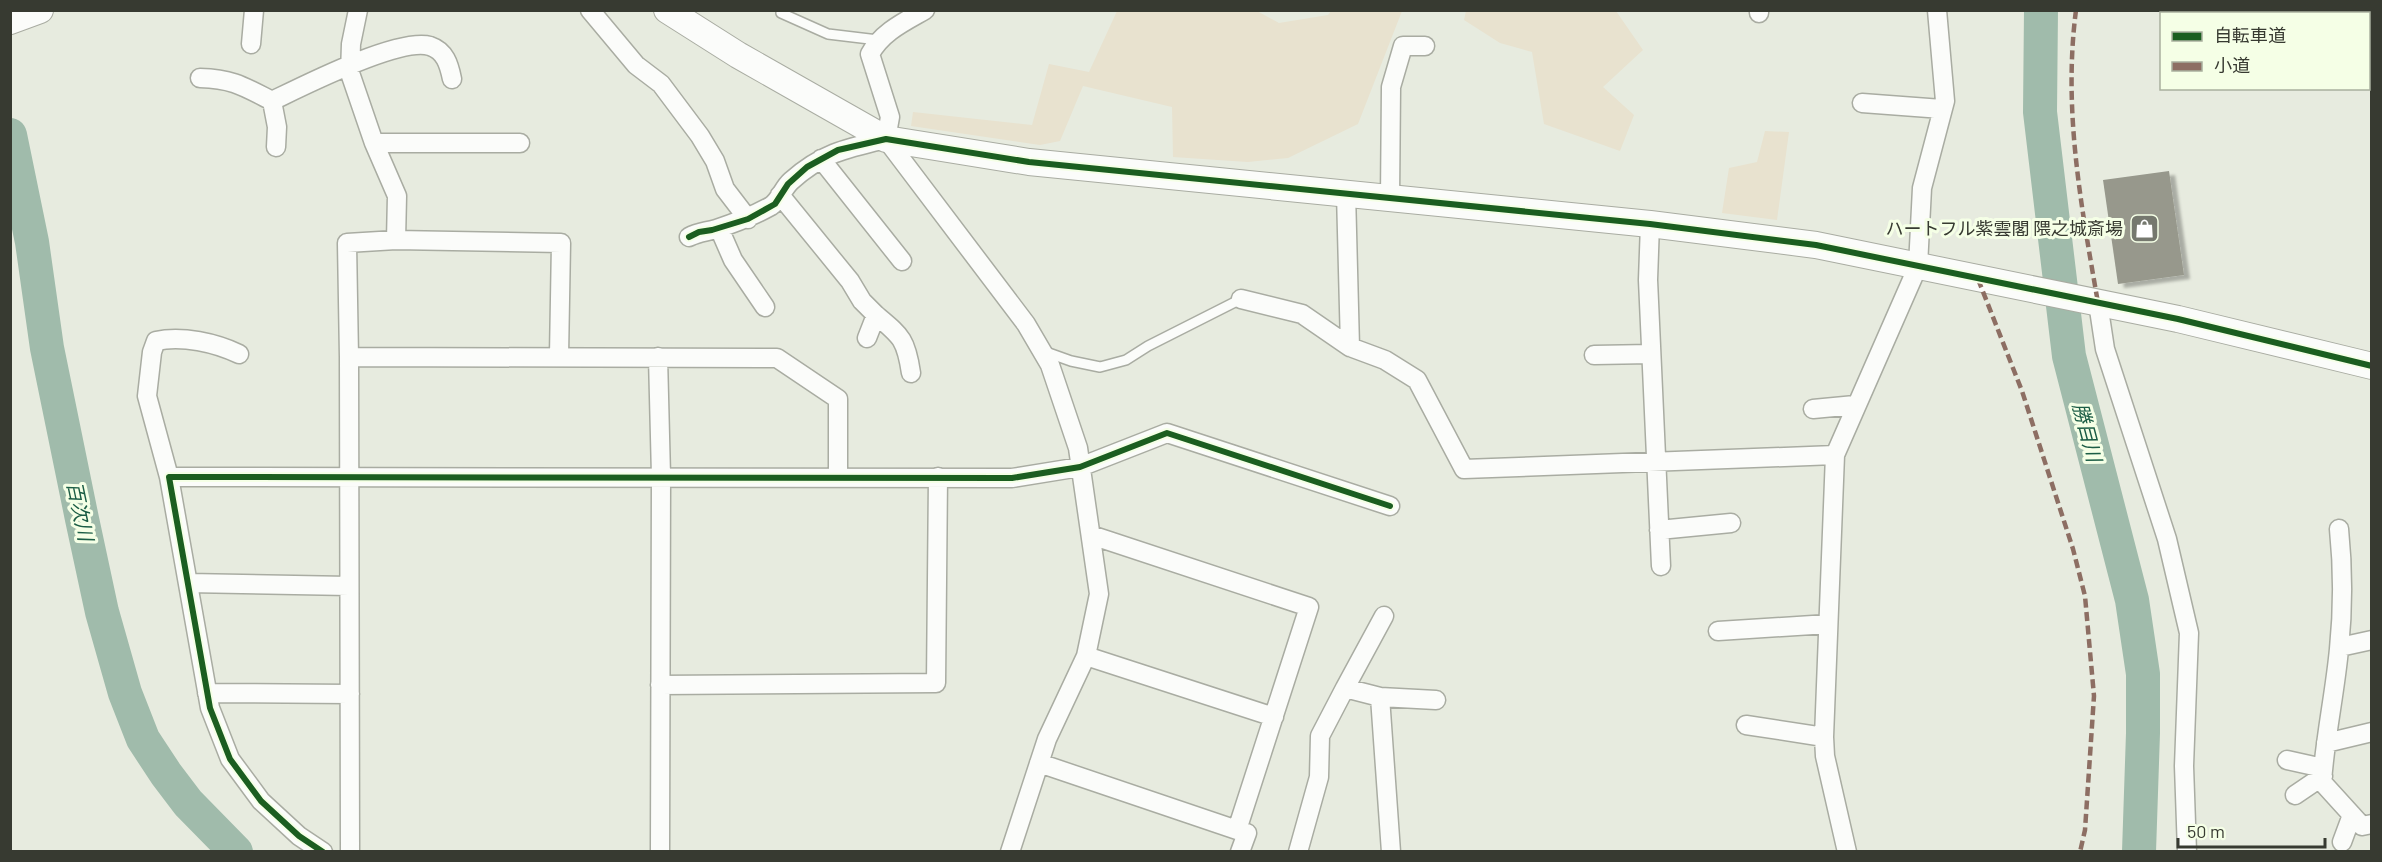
<svg xmlns="http://www.w3.org/2000/svg" width="2382" height="862" font-family="Barlow,'Noto Sans JP',sans-serif">
  <defs>
    <filter id="shadow"><feDropShadow dx="6" dy="4" stdDeviation="1.5" flood-color="#0004"/></filter>
  </defs>
  <rect width="100%" height="100%" fill="#e7ebdf"/>
  <path fill="#e8e2cf" d="M 1117,11 L 1257,11 L 1279,23 L 1328,15 L 1331,11 L 1402,11 L 1358,124 L 1288,158 L 1248,162 L 1173,157 L 1172,107 L 1083,86 L 1060,141 L 1040,145 L 911,126 L 913,112 L 1032,125 L 1049,64 L 1089,72 Z
    M 1466,11 L 1616,11 L 1643,50 L 1603,87 L 1634,115 L 1620,151 L 1544,124 L 1532,52 L 1500,43 L 1464,20 Z
    M 1765,131 L 1789,132 L 1777,220 L 1722,213 L 1729,168 L 1757,162 Z"/>
  <g fill="none" stroke-linecap="round" stroke-linejoin="round">
    <path stroke="#a0bbab" stroke-width="34" d="M 2041,10 L 2040,112 L 2069,356 L 2132,600 L 2143,674 L 2143,733 L 2139,852
      M 10,135 L 32,242 L 47,348 L 82,519 L 102,612 L 125,693 L 143,739 L 166,774 L 188,803 L 236,852"/>
  </g>
  <path fill="#97988c" filter="url(#shadow)" d="M 2169,171 L 2184,275 L 2118,284 L 2103,180 Z"/>
  <g fill="none" stroke-linecap="round" stroke-linejoin="round">
    <defs>
      <path id="lane" d="M 781,13 L 828,34 L 878,40
        M 1043,351 L 1071,361 L 1100,367 L 1126,360 L 1148,346 L 1241,299"/>
      <path id="street" d="M 358,10 L 351,44 L 350,73 L 374,143 L 397,196 L 396,240 L 561,243 L 559,356
        M 590,10 L 636,65 L 661,84 L 700,136 L 715,161 L 725,189 L 748,219
        M 925,10 C 904,22 882,32 870,54 L 890,117 L 886,139 L 1026,324 L 1050,365 L 1078,448 L 1099,594 L 1086,656 L 1047,739 L 1010,852
        M 1759,13 L 1759,10
        M 251,44 L 254,10
        M 200,78 C 233,79 243,86 272,101
        M 1862,103 L 1942,109
        M 374,143 L 520,143
        M 276,147 L 277,127 L 272,101 C 303,86 399,37 430,46 C 445,51 449,64 452,79
        M 821,159 L 902,261
        M 780,195 L 850,281 L 862,301 L 876,315 L 867,338
        M 1390,198 L 1391,87 L 1403,46 L 1425,46
        M 1650,224 L 1648,280 L 1661,566
        M 719,228 L 733,260 L 765,307
        M 689,237 C 698,232 706,232 716,229 C 735,223 753,216 771,206 C 780,200 783,188 791,181 C 822,153 847,148 886,139
        M 1241,299 L 1302,314 L 1350,347 L 1346,193
        M 2098,303 L 2105,349 L 2167,539 L 2189,633 L 2184,766 L 2187,852
        M 876,315 C 901,336 906,339 911,373
        M 1350,347 L 1385,360 L 1417,380 L 1464,469 L 1835,455
        M 1594,355 L 1651,354
        M 349,357 L 347,243 L 396,240
        M 658,357 L 661,476 L 660,852
        M 1813,409 L 1855,405
        M 169,477 L 147,396 L 152,352 L 156,341 C 182,335 216,343 239,354
        M 2339,529 C 2343,568 2343,610 2339,649 C 2335,693 2325,737 2322,782 L 2362,826 L 2372,824
        M 1659,530 L 1731,523
        M 1091,535 L 1309,607 L 1237,830 L 1247,833 L 1240,852
        M 188,583 L 349,586
        M 1718,631 L 1828,624
        M 2340,647 L 2372,640
        M 1086,656 L 1274,717
        M 660,685 L 936,683 L 938,477
        M 207,693 L 350,694
        M 1380,697 L 1345,688 L 1384,616
        M 1746,725 L 1824,737
        M 2326,743 L 2372,732
        M 2287,760 L 2323,768
        M 1039,763 L 1237,830
        M 2295,795 L 2323,776
        M 2342,842 L 2352,815
        M 323,852 L 299,836 L 261,801 L 230,759 L 210,708 L 169,477 L 1012,478 L 1080,467 L 1167,433 L 1390,506
        M 350,852 L 349,357 L 777,358 L 838,399 L 838,477
        M 1298,852 L 1319,777 L 1320,736 L 1345,688
        M 1391,852 L 1380,697 L 1436,700
        M 1847,852 L 1825,756 L 1824,737 L 1835,455 L 1918,266 L 1922,188 L 1945,101 L 1937,10"/>
      <path id="secondary" d="M 667,10 L 738,55 L 886,139 L 1029,162 L 1650,224 L 1816,245 L 2178,319 L 2372,366
        M 10,21 L 40,10"/>
    </defs>
    <use href="#lane" stroke="#a9aca2" stroke-width="12"/>
    <use href="#street" stroke="#a9aca2" stroke-width="21"/>
    <use href="#secondary" stroke="#a9aca2" stroke-width="28"/>
    <use href="#lane" stroke="#fbfcfa" stroke-width="9"/>
    <use href="#street" stroke="#fbfcfa" stroke-width="18"/>
    <use href="#secondary" stroke="#fbfcfa" stroke-width="26"/>
    <path stroke="#8d6e63" stroke-width="4.5" stroke-dasharray="9 4.5" stroke-linecap="butt" d="M 2076,10 C 2063,110 2081,205 2098,303
      M 1978,279 L 2022,391 L 2073,549 L 2085,596 L 2094,696 L 2085,830 L 2080,852"/>
    <defs>
      <path id="cycleway" d="M 689,237 L 699,232 L 712,230 L 748,219 L 775,204 L 788,184 L 807,167 L 838,150 L 886,139 L 1029,162 L 1650,224 L 1816,245 L 2178,319 L 2372,366
        M 323,852 L 299,836 L 261,801 L 230,759 L 210,708 L 169,477 L 1012,478 L 1080,467 L 1167,433 L 1390,506"/>
    </defs>
    <use href="#cycleway" stroke="#f5ffe6" stroke-width="10"/>
    <use href="#cycleway" stroke="#1b5e20" stroke-width="6"/>
  </g>
  <defs>
    <symbol id="shop-square" viewBox="-11 -11 22 22"><rect x="-9" y="-9" width="18" height="18" rx="4" fill="#75786e" stroke="#f5ffe6"/><path d="M-5-2.5h2.3a2.7 3.5 0 0 1 5.4 0H5L5.5 6h-11ZM-1.5-2.5h3a1.5 2.3 0 0 0-3 0Z" fill="#fff"/></symbol>
  </defs>
  <g fill-rule="evenodd">
    <use href="#shop-square" x="2128" y="212" width="33" height="33"/>
  </g>
  <g text-anchor="middle" dominant-baseline="central" stroke-width="6" stroke-linejoin="round" paint-order="stroke">
    <g font-size="18" fill="#373a31" stroke="#f5ffe6" text-anchor="end">
      <text x="2123" y="228">ハートフル紫雲閣 隈之城斎場</text>
    </g>
    <g font-size="20" font-style="italic" fill="#1b5d45" stroke="#f5ffe6">
      <text transform="translate(2088 432) rotate(75)">勝目川</text>
      <text transform="translate(81 511) rotate(78)">百次川</text>
    </g>
  </g>
  <rect width="2382" height="862" fill="none" stroke="#373a31" stroke-width="24"/>
  <rect x="2160" y="12" width="210" height="78" fill="#f5ffe6" stroke="#a9b09e" stroke-width="1.5"/>
  <rect x="2172" y="32" width="30" height="9" fill="#1b5e20" stroke="#a9b09e" stroke-width="1.5"/>
  <text x="2214" y="42" font-size="18" fill="#373a31">自転車道</text>
  <rect x="2172" y="62" width="30" height="9" fill="#8d6e63" stroke="#a9b09e" stroke-width="1.5"/>
  <text x="2214" y="72" font-size="18" fill="#373a31">小道</text>
  <path d="M2178 838v9h147v-9" fill="none" stroke="#373a31" stroke-width="3"/>
  <text x="2187" y="838" font-size="18" fill="#373a31" stroke="#f5ffe6" stroke-width="4.5" paint-order="stroke">50 m</text>
</svg>
